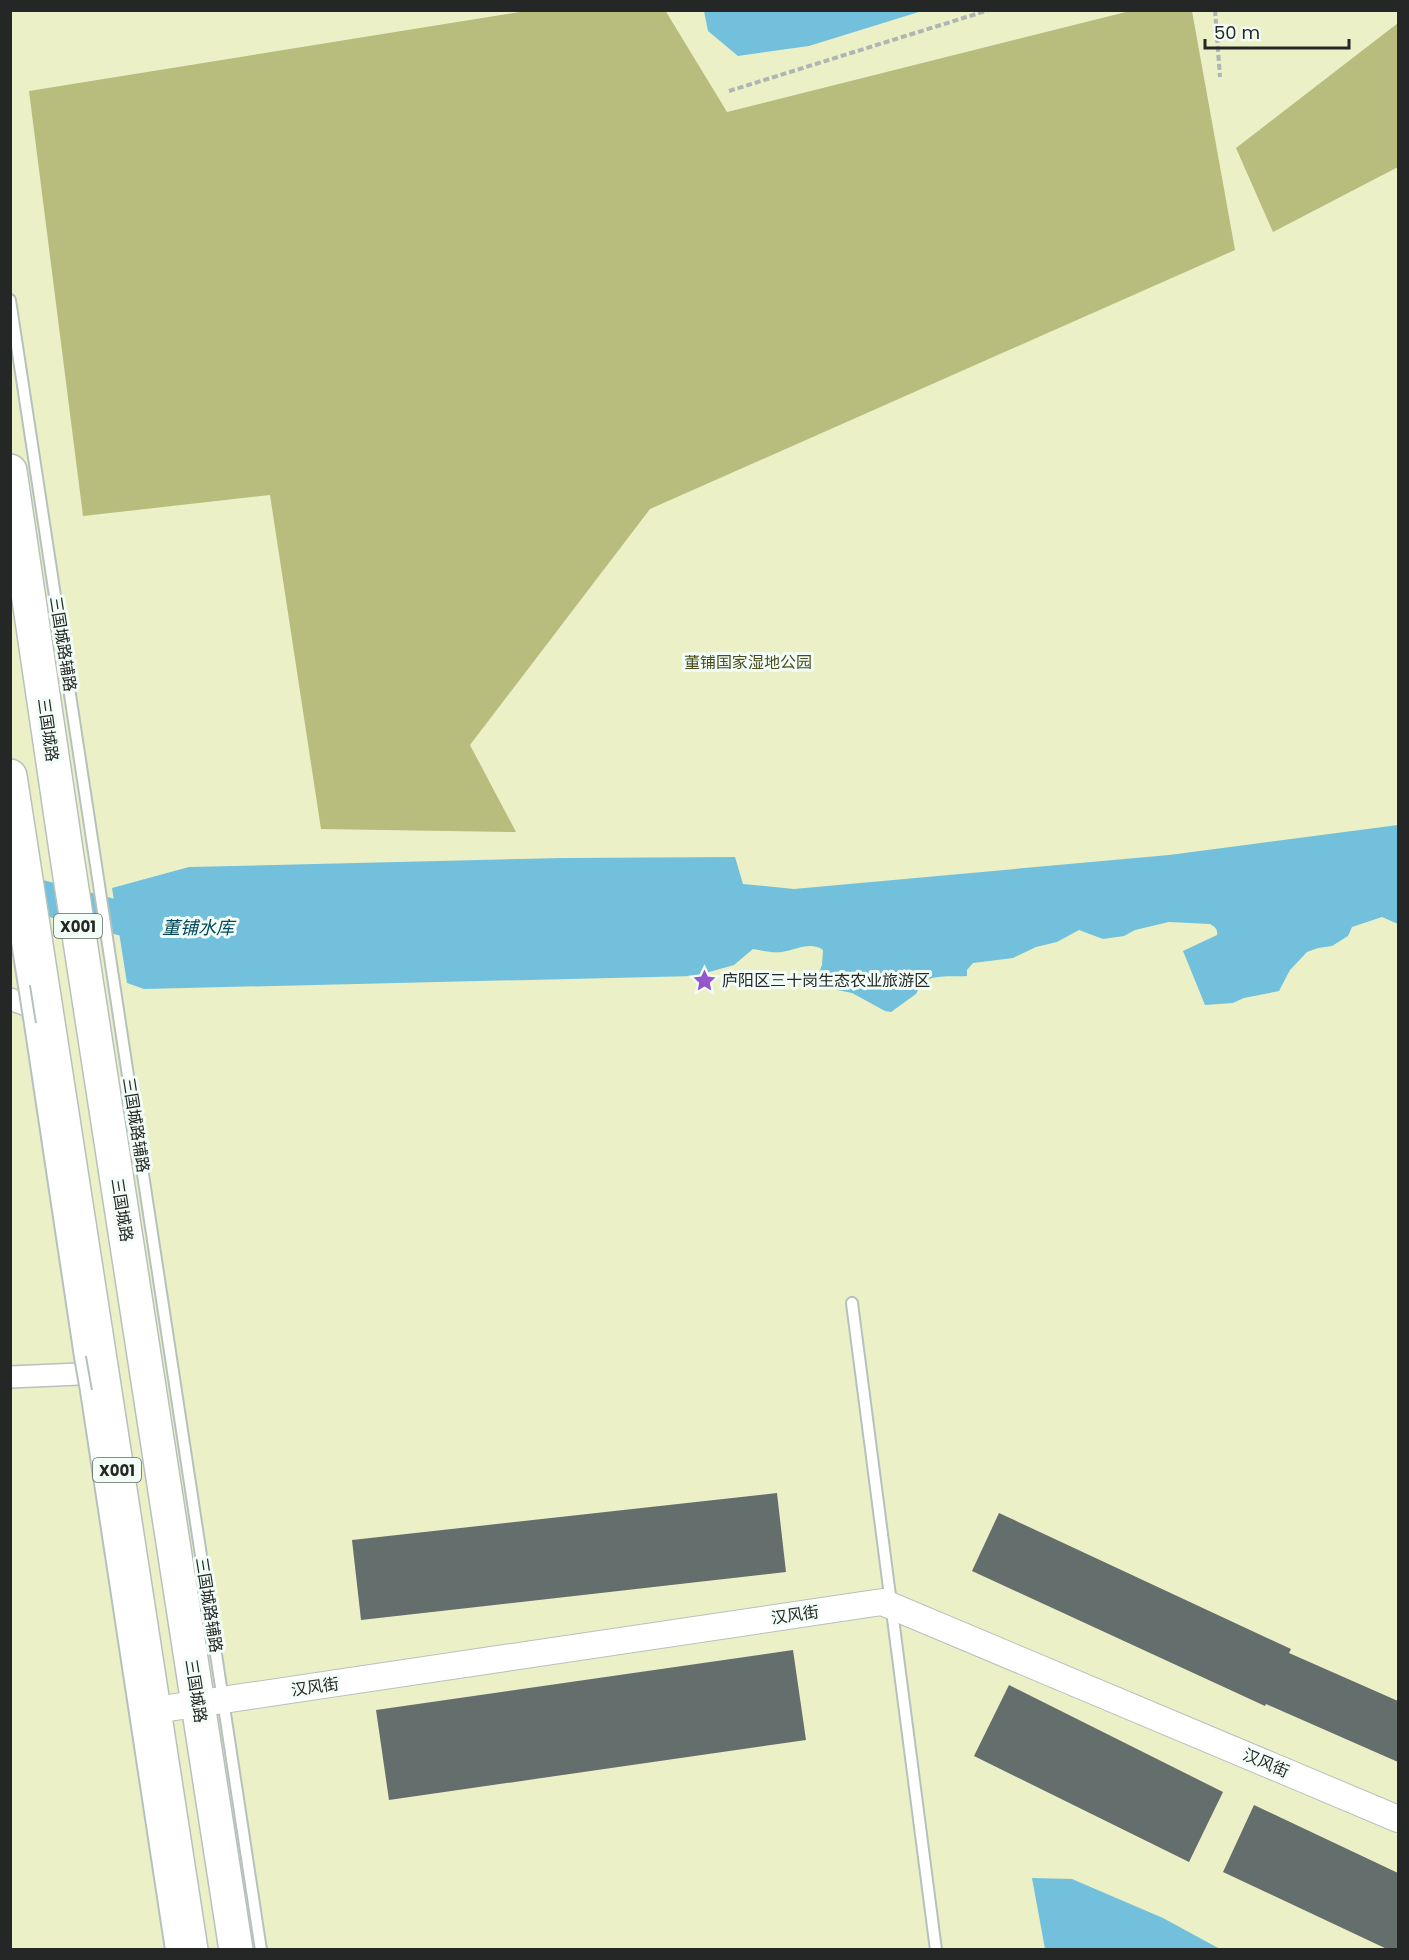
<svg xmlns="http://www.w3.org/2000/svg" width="1409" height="1960" font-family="Poppins,'Noto Sans SC',sans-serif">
  <rect width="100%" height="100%" fill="#f3fdf8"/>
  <path fill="#ecf0c7" d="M 11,11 L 1398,11 L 1398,1949 L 11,1950 Z"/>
  <path fill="#b8bc7c" d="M 665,10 L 727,112 L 1130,11 L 1192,11 L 1235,250 L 650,509 L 470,745 L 516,832 L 321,829 L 270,495 L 83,516 L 29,91 L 526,11 Z
    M 1398,23 L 1398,167 L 1273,232 L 1236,148 Z"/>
  <path fill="#72c0db" d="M 704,11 L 704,10 L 922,11 L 809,46 L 738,56 L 708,31 Z
    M 1398,825 L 1398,924 L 1382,917 L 1352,927 L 1348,936 L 1332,946 L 1318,948 L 1307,952 L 1290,970 L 1279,991 L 1244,998 L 1233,1003 L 1205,1005 L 1183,951 L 1217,935 C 1218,929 1215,927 1210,924 L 1169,922 L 1135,930 L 1124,936 L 1103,939 L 1079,930 L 1057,942 L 1036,947 L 1013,958 L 973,963 L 967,970 L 967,976 C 951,977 937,974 922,982 L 916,994 L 891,1012 L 885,1011 L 852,993 L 824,987 L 818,975 L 822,965 L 823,950 C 811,941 795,950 782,952 C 772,953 763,951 753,949 L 734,965 L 695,976 L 144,989 L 127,983 L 112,888 L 189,867 L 562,858 L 735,857 L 743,884 L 794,889 L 1169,855 Z
    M 1032,1878 L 1072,1879 L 1163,1918 L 1220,1949 L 1045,1949 Z"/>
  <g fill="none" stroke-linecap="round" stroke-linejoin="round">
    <path stroke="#72c0db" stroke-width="34" d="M 10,889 L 162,929"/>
  </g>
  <path fill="#646e6d" d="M 777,1493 L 786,1572 L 361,1620 L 352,1540 Z
    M 999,1513 L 1291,1649 L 1289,1653 L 1398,1701 L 1398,1762 L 1266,1704 L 1265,1706 L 972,1571 Z
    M 793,1650 L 806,1740 L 389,1800 L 376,1710 Z
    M 1009,1685 L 1223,1792 L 1189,1862 L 974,1756 Z
    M 1254,1805 L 1398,1873 L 1398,1950 L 1389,1950 L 1223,1872 Z"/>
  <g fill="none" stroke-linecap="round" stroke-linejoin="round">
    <defs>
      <path id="service" d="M 10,300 L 261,1950
        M 10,898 L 24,986
        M 30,1024 L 80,1357
        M 852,1303 L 936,1950
        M 86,1391 L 171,1950"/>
      <path id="minor" d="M 10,999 L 46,1012
        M 10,1377 L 102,1373"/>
      <path id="tertiary" d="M 155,1710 L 882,1602 L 1398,1819"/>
      <path id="primary" d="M 10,471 L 67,857 L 236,1950
        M 10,776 L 191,1950"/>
    </defs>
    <use href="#service" stroke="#b7c1bc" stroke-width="14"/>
    <use href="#minor" stroke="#b7c1bc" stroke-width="24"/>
    <use href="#tertiary" stroke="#b7c1bc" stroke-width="28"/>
    <use href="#primary" stroke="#b7c1bc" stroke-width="36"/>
    <path stroke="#aeb5b2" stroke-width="4" stroke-dasharray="6 3" stroke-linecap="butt" d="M 1215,10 L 1220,77
      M 729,91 L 989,10"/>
    <use href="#service" stroke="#fff" stroke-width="10"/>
    <use href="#minor" stroke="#fff" stroke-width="21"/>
    <use href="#tertiary" stroke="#fff" stroke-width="26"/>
    <use href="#primary" stroke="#fff" stroke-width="33"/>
    <defs>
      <path id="service-bridge" d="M 24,986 L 30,1024
        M 80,1357 L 86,1391"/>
    </defs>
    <use href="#service-bridge" stroke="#b7c1bc" stroke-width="14" stroke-linecap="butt"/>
    <use href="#service-bridge" stroke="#fff" stroke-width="10"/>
  </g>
  <defs>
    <symbol id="sight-bare" viewBox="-9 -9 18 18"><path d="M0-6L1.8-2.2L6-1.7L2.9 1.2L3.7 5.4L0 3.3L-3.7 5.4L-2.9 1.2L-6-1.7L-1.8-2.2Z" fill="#9456cc" stroke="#f3fdf8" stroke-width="2.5" paint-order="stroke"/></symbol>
  </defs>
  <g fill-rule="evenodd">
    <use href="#sight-bare" x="688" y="964" width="33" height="33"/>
  </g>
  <g text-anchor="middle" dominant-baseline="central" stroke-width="6" stroke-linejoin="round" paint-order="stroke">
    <g fill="#f3fdf8" stroke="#626765" stroke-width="1.5">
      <rect x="54" y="914" width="48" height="24" rx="4.5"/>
      <rect x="93" y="1458" width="48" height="24" rx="4.5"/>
    </g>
    <g font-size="15" font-weight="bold" fill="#242726">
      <text x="78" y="926">X001</text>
      <text x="117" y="1470">X001</text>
    </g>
    <g font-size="16" fill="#242726" stroke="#f3fdf8">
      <text transform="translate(63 644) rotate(81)">三国城路辅路</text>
      <text transform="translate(48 730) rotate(82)">三国城路</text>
      <text transform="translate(136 1125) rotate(81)">三国城路辅路</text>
      <text transform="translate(122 1210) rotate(81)">三国城路</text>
      <text transform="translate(209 1605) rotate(81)">三国城路辅路</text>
      <text transform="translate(795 1615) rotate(-8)">汉风街</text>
      <text transform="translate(315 1687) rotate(-8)">汉风街</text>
      <text transform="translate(196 1691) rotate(81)">三国城路</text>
      <text transform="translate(1266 1763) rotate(23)">汉风街</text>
    </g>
    <g font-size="16" fill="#4b4d1d" stroke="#f3fdf8">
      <text x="748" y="662">董铺国家湿地公园</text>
    </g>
    <g font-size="16" fill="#242726" stroke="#f3fdf8" text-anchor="start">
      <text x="722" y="980">庐阳区三十岗生态农业旅游区</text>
    </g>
    <g font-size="18" font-style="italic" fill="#00475a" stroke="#f3fdf8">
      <text x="198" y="927">董铺水库</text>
    </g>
  </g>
  <rect width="1409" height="1960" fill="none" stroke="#242726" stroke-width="24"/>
  <path d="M1205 39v9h144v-9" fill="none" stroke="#242726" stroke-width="3"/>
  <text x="1214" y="39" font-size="18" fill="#242726" stroke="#f3fdf8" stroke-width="4.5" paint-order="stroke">50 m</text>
</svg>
